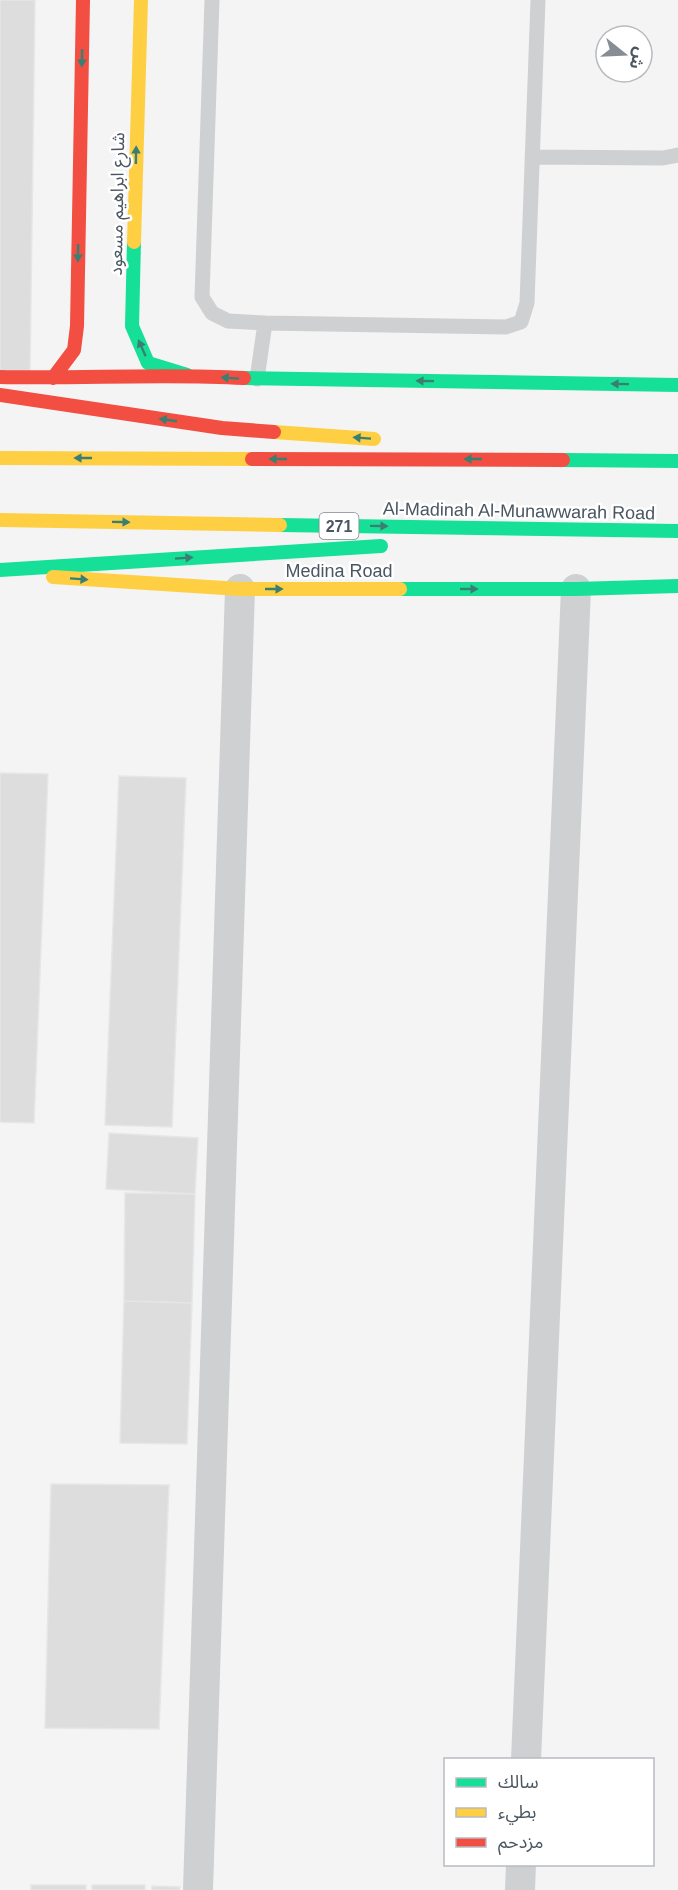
<svg xmlns="http://www.w3.org/2000/svg" width="678" height="1890" font-family="Arial,'Noto Sans Arabic',sans-serif">
  <rect width="100%" height="100%" fill="#f4f4f4"/>
  <path fill="#ddddde" stroke="#e5e6e7" stroke-width="1.5" d="M 0,0 L 35,0 L 30,374 L 0,374 Z
    M 0,773 L 48,774 L 34,1123 L 0,1122 Z
    M 119,776 L 186,778 L 172,1127 L 105,1125 Z
    M 109,1133 L 198,1138 L 195,1194 L 106,1189 Z
    M 125,1193 L 195,1194 L 192,1303 L 124,1301 Z
    M 124,1301 L 192,1303 L 187,1444 L 120,1443 Z
    M 51,1484 L 169,1485 L 159,1729 L 45,1728 Z
    M 31,1885 L 86,1885 L 86,1890 L 31,1890 Z
    M 92,1885 L 145,1885 L 145,1890 L 92,1890 Z
    M 152,1886 L 180,1887 L 179,1890 L 152,1890 Z"/>
  <g fill="none" stroke-linecap="round" stroke-linejoin="round">
    <path stroke="#ced0d2" stroke-width="15" d="M 212,0 L 202,297 L 212,313 L 228,321 L 265,323
      M 532,157 L 663,158 L 678,155
      M 257,379 L 265,323 L 506,327 L 521,322 L 527,303 L 538,0"/>
    <path stroke="#ced0d2" stroke-width="30" d="M 526,1760 L 576,589
      M 198,1890 L 240,589
      M 520,1890 L 521,1864"/>
    <path stroke="#16e098" stroke-width="14" d="M 134,242 L 132,326 L 148,363 L 187,375
      M 244,378 L 678,385
      M 563,460 L 678,461
      M 280,525 L 678,531
      M 0,570 L 381,546
      M 400,589 L 576,589 L 678,586"/>
    <path stroke="#ffcf43" stroke-width="14" d="M 134,242 L 141,0
      M 274,432 L 374,439
      M 0,458 L 252,459
      M 0,520 L 280,525
      M 53,577 L 240,589 L 400,589"/>
    <path stroke="#f24e42" stroke-width="14" d="M 0,377 C 81,379 163,373 244,378
      M 53,378 L 74,350 L 77,326 L 83,0
      M 0,395 L 222,428 L 274,432
      M 252,459 L 563,460"/>
  </g>
  <defs><path id="oneway-solid" d="M-6-.8H1V-3.2L6.5 0L1 3.2V.8H-6Z" transform="scale(1.5)"/></defs>
  <g fill="#3a7f72">
    <use href="#oneway-solid" transform="translate(82 58) rotate(91)"/>
    <use href="#oneway-solid" transform="translate(136 155) rotate(-89)"/>
    <use href="#oneway-solid" transform="translate(78 253) rotate(91)"/>
    <use href="#oneway-solid" transform="translate(142 348) rotate(-114)"/>
    <use href="#oneway-solid" transform="translate(230 378) rotate(-176)"/>
    <use href="#oneway-solid" transform="translate(425 381) rotate(-179)"/>
    <use href="#oneway-solid" transform="translate(620 384) rotate(-179)"/>
    <use href="#oneway-solid" transform="translate(168 420) rotate(-172)"/>
    <use href="#oneway-solid" transform="translate(362 438) rotate(-176)"/>
    <use href="#oneway-solid" transform="translate(83 458) rotate(-180)"/>
    <use href="#oneway-solid" transform="translate(278 459) rotate(-180)"/>
    <use href="#oneway-solid" transform="translate(473 459) rotate(-180)"/>
    <use href="#oneway-solid" transform="translate(121 522) rotate(1)"/>
    <use href="#oneway-solid" transform="translate(379 526) rotate(1)"/>
    <use href="#oneway-solid" transform="translate(184 558) rotate(-4)"/>
    <use href="#oneway-solid" transform="translate(79 579) rotate(4)"/>
    <use href="#oneway-solid" transform="translate(274 589)"/>
    <use href="#oneway-solid" transform="translate(469 589)"/>
  </g>
  <g text-anchor="middle" dominant-baseline="central" stroke-width="5" stroke-linejoin="round" paint-order="stroke">
    <rect fill="#fff" stroke="#808990" stroke-width="1.5" x="319.5" y="513" width="39" height="26" rx="4.5"/>
    <g font-size="16" font-weight="bold" fill="#4a5661">
      <text x="339" y="526">271</text>
    </g>
    <g font-size="18" fill="#4a5661" stroke="#fff">
      <text transform="translate(117 204) rotate(-89)">شارع ابراهيم مسعود</text>
      <text transform="translate(519 511) rotate(1)">Al-Madinah Al-Munawwarah Road</text>
      <text x="339" y="571">Medina Road</text>
    </g>
  </g>
  <rect x="444" y="1758" width="210" height="108" fill="#ffffff" stroke="#b7bbc0" stroke-width="1.5"/>
  <rect x="456" y="1778" width="30" height="9" fill="#16e098" stroke="#b7bbc0" stroke-width="1.5"/>
  <text x="498" y="1788" font-size="18" fill="#4a5661">سالك</text>
  <rect x="456" y="1808" width="30" height="9" fill="#ffcf43" stroke="#b7bbc0" stroke-width="1.5"/>
  <text x="498" y="1818" font-size="18" fill="#4a5661">بطيء</text>
  <rect x="456" y="1838" width="30" height="9" fill="#f24e42" stroke="#b7bbc0" stroke-width="1.5"/>
  <text x="498" y="1848" font-size="18" fill="#4a5661">مزدحم</text>
  <g transform="translate(624 54) rotate(108)"><circle r="28" fill="#ffffff" stroke="#b7bbc0" stroke-width="1.5"/>
  <path d="M0-4.5L10 22L0 15L-10 22Z" fill="#868d94"/>
  <text y="-9" font-size="16" font-weight="bold" text-anchor="middle" fill="#4a5661">ش</text>
  </g>
</svg>
